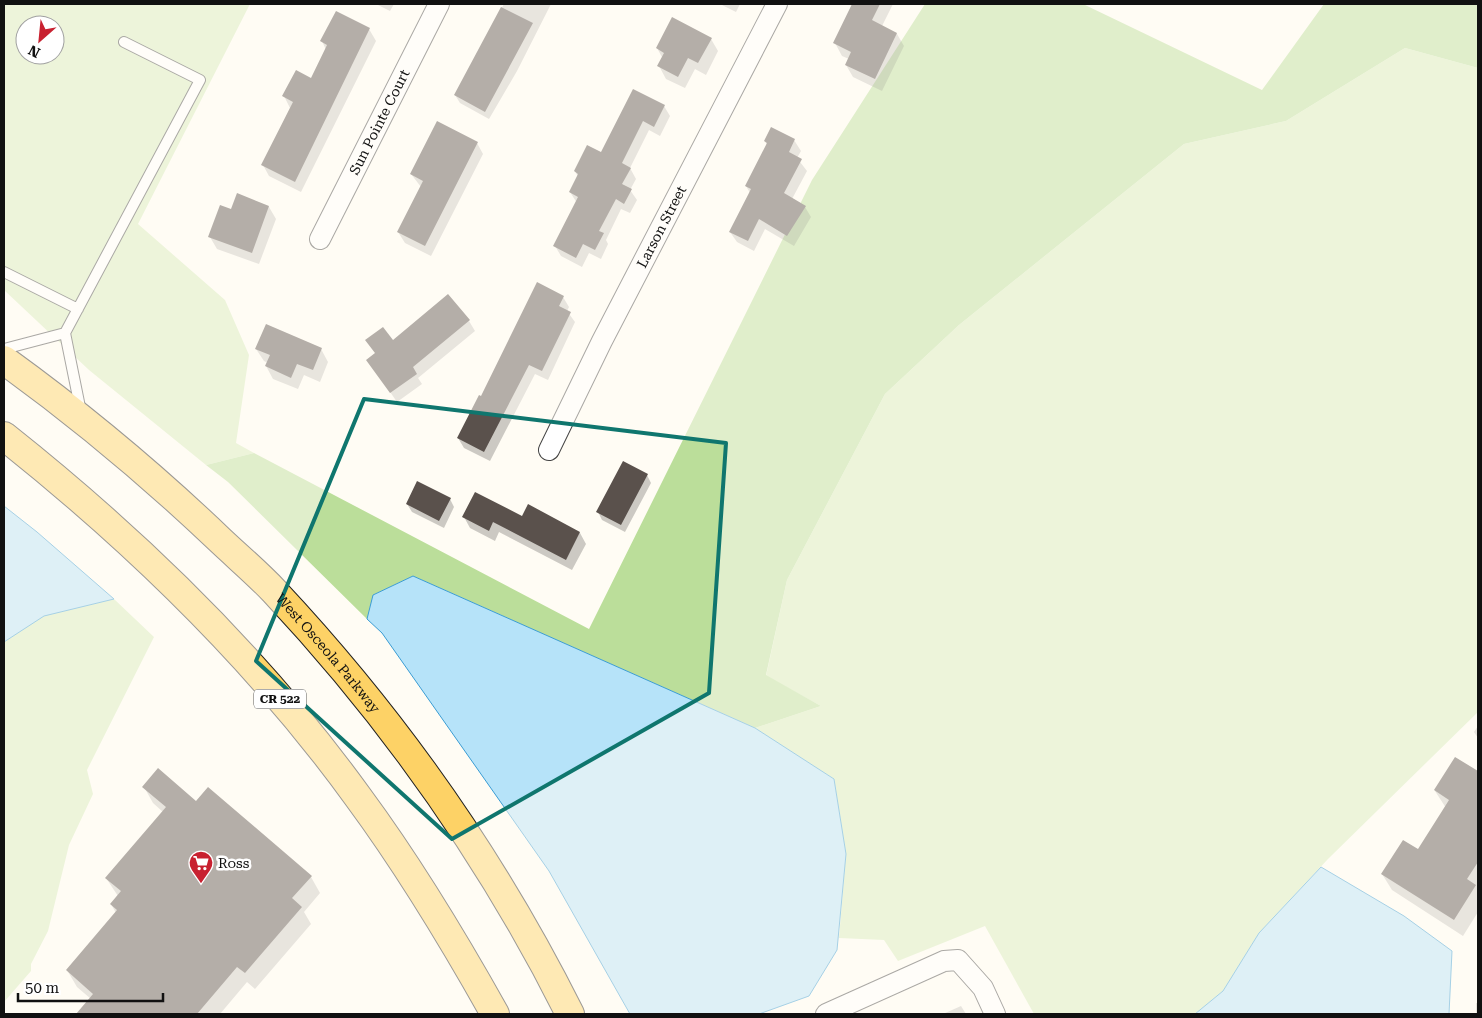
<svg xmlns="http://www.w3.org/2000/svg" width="1482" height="1018" font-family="'Roboto Serif',serif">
  <rect width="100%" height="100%" fill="#fffcf4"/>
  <path fill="#d7ecbb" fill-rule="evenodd" d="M 4,4 L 250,4 L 138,224 L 225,300 L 249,355 L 236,443 L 254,453 L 206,465 L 89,370 L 4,290 ZM 25,25 L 55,25 L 55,55 L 25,55 Z
    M 1405,48 L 1478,68 L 1478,712 L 1328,859 L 1259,933 L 1223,991 L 1195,1014 L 1034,1014 L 985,926 L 898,961 L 884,940 L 839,938 L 846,854 L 834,779 L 755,728 L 821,706 L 766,676 L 787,580 L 885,394 L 959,325 L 1184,144 L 1286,121 Z
    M 114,599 L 154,637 L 87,770 L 93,794 L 69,845 L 48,931 L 31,964 L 31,971 L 4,1002 L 4,642 L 43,616 Z"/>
  <path fill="#bbde9a" d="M 925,4 L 1083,4 L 1262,90 L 1324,4 L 1478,4 L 1478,68 L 1405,48 L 1286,121 L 1184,144 L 959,325 L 885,394 L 787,580 L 766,675 L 821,706 L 755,728 L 413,576 L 373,595 L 367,619 L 228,482 L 206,465 L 254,453 L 589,629 L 812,180 Z"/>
  <path fill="#b6e3f9" stroke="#3a9cd3" d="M 4,506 L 37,532 L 114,599 L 44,616 L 4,642 Z
    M 413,576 L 755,728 L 834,779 L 846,854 L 837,950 L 809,996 L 759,1014 L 630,1014 L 549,871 L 382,633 L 367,619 L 373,595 Z
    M 1321,867 L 1404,916 L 1452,951 L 1449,1014 L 1195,1014 L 1223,991 L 1259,933 Z"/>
  <path fill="#0003" d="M 376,4 L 394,4 L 390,11 Z
    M 504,4 L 551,4 L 517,71 L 489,119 L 460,103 L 455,95 Z
    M 720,4 L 740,4 L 736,12 Z
    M 853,4 L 893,4 L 882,26 L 897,34 L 904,46 L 882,91 L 853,77 L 846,65 L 849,59 L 842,56 L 835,43 Z
    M 369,29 L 376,41 L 301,192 L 269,176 L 263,165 L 290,108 L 284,96 L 311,80 L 326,50 L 322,41 Z
    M 711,39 L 718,51 L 706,75 L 695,69 L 685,88 L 666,79 L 659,66 L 663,59 L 657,48 Z
    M 634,91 L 664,106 L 670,116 L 660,136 L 649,130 L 630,168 L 636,179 L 630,190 L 637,200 L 630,213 L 621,209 L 606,240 L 608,244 L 601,259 L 589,253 L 582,267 L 561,256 L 555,246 L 577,203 L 570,192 L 578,177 L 575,171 L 602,154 Z
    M 794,140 L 801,151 L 797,158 L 807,171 L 792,199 L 805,207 L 811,217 L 794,246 L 765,229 L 754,251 L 737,242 L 730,232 L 750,193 L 746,186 L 767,145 L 765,141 Z
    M 477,143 L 483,154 L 431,256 L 405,243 L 398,232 L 421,187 L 411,174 Z
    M 269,207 L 276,219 L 259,264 L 217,249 L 210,237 L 232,210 Z
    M 563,297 L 569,307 L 567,311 L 575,322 L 548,380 L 535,374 L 490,461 L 464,448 L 458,438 L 482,398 Z
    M 469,321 L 475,331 L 418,378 L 422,384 L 397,402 L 368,360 L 376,354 L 373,350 Z
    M 256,349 L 321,349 L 328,362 L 320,382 L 304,375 L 298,389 L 273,379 L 266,366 L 268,363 L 264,361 Z
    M 647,475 L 651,483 L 625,532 L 602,520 L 598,512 Z
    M 450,499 L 454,507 L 444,528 L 412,512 L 407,504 Z
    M 464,517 L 522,518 L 580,533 L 586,544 L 572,570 L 499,532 L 495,541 L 470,528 Z
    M 1478,726 L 1478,738 L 1474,732 Z
    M 1456,758 L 1478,772 L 1478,912 L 1463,936 L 1392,890 L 1382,874 L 1418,851 L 1446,808 L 1435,791 Z
    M 144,787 L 196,802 L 311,877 L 320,893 L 304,912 L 311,924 L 255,989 L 247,982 L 220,1014 L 77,1014 L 91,999 L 77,987 L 67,970 L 116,913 L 111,904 L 118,896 L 106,878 L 163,812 L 153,803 Z
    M 1476,1003 L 1478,1003 L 1478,1014 L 1476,1014 Z
    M 961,1006 L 966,1014 L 943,1014 Z"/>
  <path fill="#5a514c" d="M 852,4 L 880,4 L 872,20 L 897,33 L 875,79 L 845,65 L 851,52 L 833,43 Z
    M 501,7 L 533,23 L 485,112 L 454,95 Z
    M 336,11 L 370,28 L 295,182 L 261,165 L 293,102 L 282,96 L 296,70 L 311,78 L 327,45 L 320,41 Z
    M 672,17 L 712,38 L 698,63 L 688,58 L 678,77 L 657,66 L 664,53 L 656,48 Z
    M 633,89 L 665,105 L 654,127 L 643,121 L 622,163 L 631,168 L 622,184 L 632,189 L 624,204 L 616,199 L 599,231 L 604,233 L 595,250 L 583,244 L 576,258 L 553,246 L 578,197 L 569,192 L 578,174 L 574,171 L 587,145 L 601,152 Z
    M 437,121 L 478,142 L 425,246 L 397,232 L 423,181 L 410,174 Z
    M 771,127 L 795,139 L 789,152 L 802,159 L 784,193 L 806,206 L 787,236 L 759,219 L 748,241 L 729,232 L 751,189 L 745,186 L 767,143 L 764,141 Z
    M 237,193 L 269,206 L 252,253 L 208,237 L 220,205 L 231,209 Z
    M 537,282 L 564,296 L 559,306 L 571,312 L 542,371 L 529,365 L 484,452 L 457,438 L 479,395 L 481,396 Z
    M 448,294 L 470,320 L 413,367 L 417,374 L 390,393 L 366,360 L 375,353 L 365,340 L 383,327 L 393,340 Z
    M 266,324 L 322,348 L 313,370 L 297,364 L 291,378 L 265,366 L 270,355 L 255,349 Z
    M 623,461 L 648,474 L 621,525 L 596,512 Z
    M 417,481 L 451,498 L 439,521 L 406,504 Z
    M 475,492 L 522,516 L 528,504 L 580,532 L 566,560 L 493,522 L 489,531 L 462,517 Z
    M 1455,757 L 1478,771 L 1478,862 L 1467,879 L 1476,885 L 1454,920 L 1381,874 L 1403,840 L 1418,849 L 1449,800 L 1434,790 Z
    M 158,768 L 196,801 L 208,787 L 312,876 L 292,898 L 302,907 L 245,973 L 237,967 L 197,1014 L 76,1014 L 93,994 L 66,970 L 117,910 L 110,904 L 121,891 L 105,878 L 166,807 L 142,787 Z"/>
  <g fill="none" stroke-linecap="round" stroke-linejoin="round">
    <defs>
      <path id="lane" d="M 4,272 L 78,309
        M 65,333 L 200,80 L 124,42
        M 4,349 L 65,333 L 81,412"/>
      <g id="street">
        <path id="s1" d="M 320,239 L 439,4"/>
        <path id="s2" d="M 549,450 L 602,341 L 777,4"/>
        <path d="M 826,1014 L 944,961 L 958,960 L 983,988 L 995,1014"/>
      </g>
      <g id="primary">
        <path id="s3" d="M 4,360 C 80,415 152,475 220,540 C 238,557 257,573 274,591 C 392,717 493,860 570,1014"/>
        <path d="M 4,436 C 135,540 259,660 358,797 C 409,866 453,939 495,1014"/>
      </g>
    </defs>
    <use href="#lane" stroke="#444" stroke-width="12"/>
    <use href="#street" stroke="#444" stroke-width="22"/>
    <use href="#primary" stroke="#222" stroke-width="30"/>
    <use href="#lane" stroke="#fff" stroke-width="10"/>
    <use href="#street" stroke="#fff" stroke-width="20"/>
    <use href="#primary" stroke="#fdd266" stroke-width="28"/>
  </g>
  <path d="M0 0H1482V1018H0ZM 364,399 L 726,443 L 709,693 L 452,839 L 256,661 Z" fill="#fffcf4" fill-opacity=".55" fill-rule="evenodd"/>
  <path fill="none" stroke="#0f766e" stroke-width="4" stroke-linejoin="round" d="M 364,399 L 726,443 L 709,693 L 452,839 L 256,661 Z"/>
  <defs>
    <symbol id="supermarket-pin" viewBox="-11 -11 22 30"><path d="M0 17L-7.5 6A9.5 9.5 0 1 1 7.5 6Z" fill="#c82130" stroke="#fff"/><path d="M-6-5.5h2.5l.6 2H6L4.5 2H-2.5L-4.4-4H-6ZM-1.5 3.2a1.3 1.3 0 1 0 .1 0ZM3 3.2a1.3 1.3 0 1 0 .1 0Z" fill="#fff"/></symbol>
  </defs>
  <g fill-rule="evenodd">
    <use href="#supermarket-pin" x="187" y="849" width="28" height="38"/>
  </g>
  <g text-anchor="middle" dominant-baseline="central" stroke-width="5" stroke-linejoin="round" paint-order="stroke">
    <rect fill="#fff" stroke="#585858" stroke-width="1" x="254" y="689.5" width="52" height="19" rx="4"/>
    <g font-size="12" font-weight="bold" fill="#111">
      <text x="280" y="699">CR 522</text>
    </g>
    <g font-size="14" fill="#111" stroke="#fff">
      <text stroke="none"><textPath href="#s1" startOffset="131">Sun Pointe Court</textPath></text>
      <text stroke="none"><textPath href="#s2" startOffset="250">Larson Street</textPath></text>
      <text stroke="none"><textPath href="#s3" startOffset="438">West Osceola Parkway</textPath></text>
    </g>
    <g font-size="14" fill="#111" stroke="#fff" text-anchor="start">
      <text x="218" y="863">Ross</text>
    </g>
  </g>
  <rect width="1482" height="1018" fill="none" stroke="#111111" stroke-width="10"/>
  <g transform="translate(40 40) rotate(207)"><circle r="24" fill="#ffffff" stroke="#a0a0a0"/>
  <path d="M0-4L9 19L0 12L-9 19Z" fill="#c82130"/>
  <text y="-8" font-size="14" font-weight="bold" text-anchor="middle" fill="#111111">N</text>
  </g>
  <path d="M18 993v8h145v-8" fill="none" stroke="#111111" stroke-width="2.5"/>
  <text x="25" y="993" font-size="15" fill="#111111" stroke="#ffffff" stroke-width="4" paint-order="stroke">50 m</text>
</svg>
